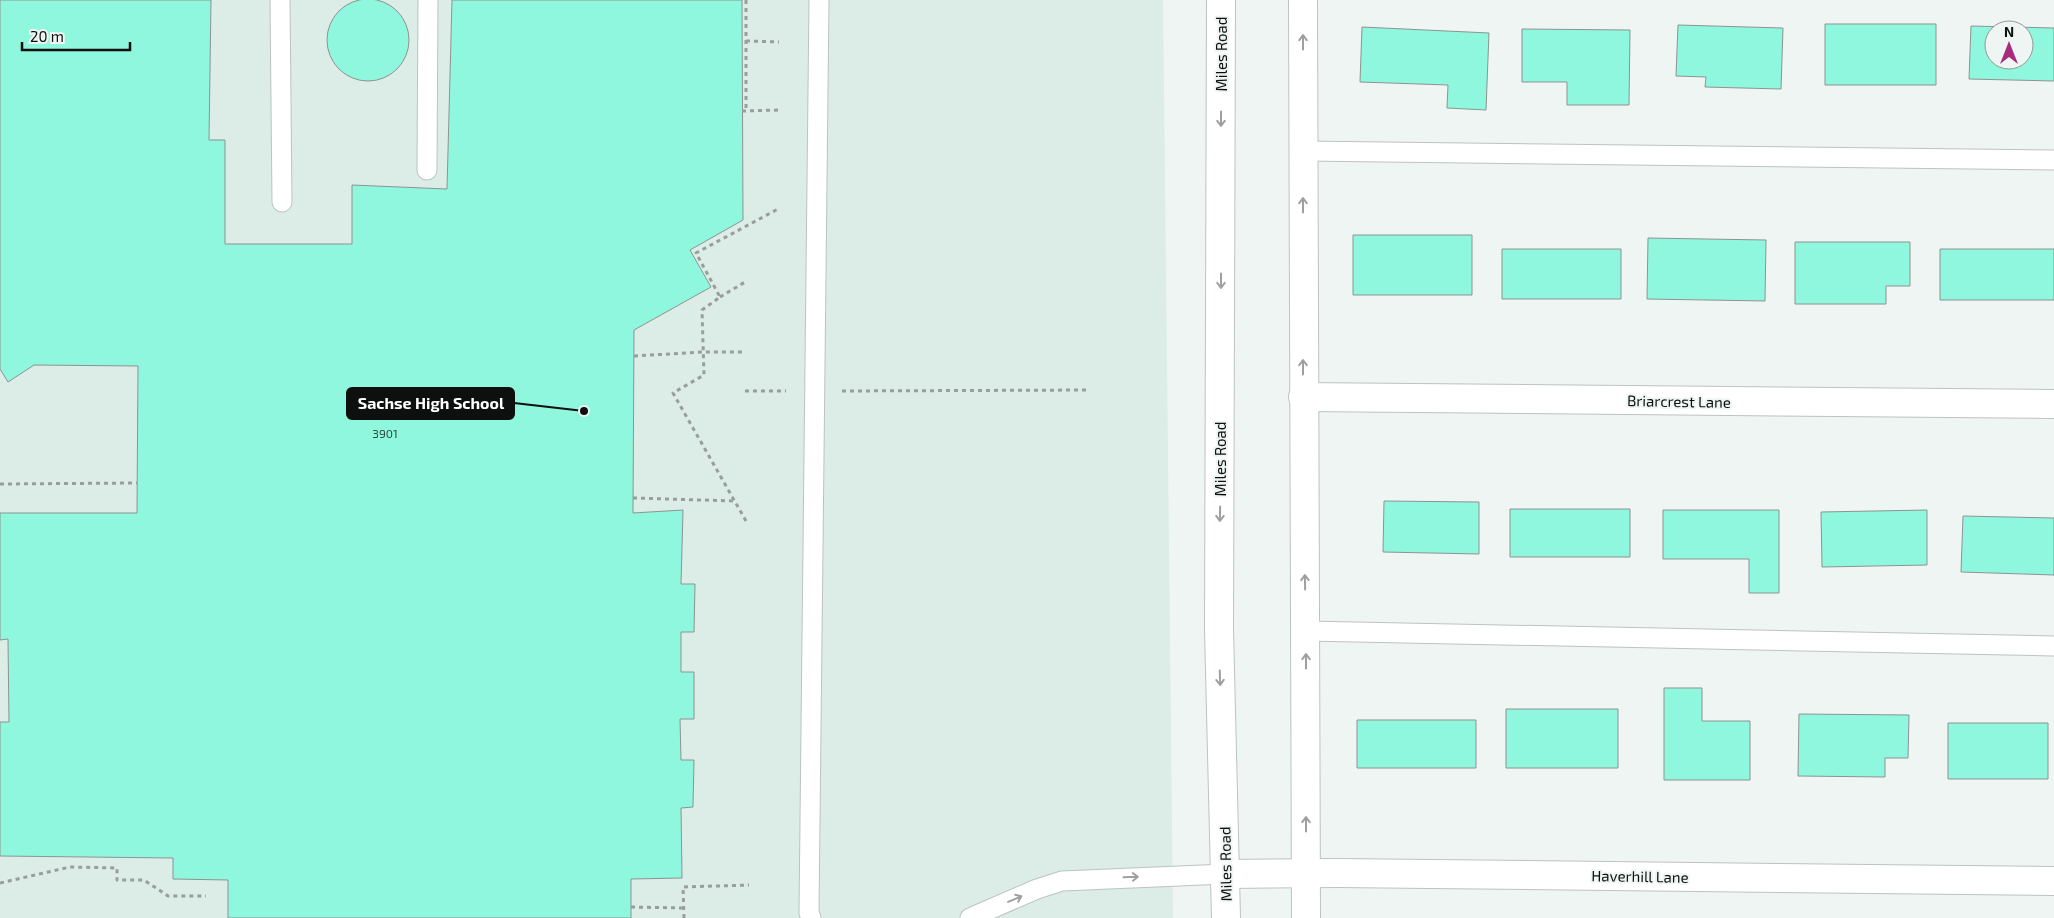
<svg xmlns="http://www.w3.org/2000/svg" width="2054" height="918" font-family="'Exo 2',sans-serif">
  <rect width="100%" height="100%" fill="#eef5f3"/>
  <path fill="#dcece7" d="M 0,0 L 1163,0 L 1173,918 L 0,918 Z"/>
  <path fill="#8ef7dd" stroke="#8d9492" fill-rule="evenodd" d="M327 40a41 41 0 1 1 82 0a41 41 0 1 1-82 0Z
    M 0,0 L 211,0 L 209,140 L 225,140 L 225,244 L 352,244 L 352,185 L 447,189 L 452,0 L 742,0 L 743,220 L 690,250 L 711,287 L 634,330 L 633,513 L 683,510 L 681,584 L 695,584 L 694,632 L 681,632 L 681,672 L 694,672 L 694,719 L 680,719 L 681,760 L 694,760 L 693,807 L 681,808 L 682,878 L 631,879 L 631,918 L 228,918 L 228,880 L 173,879 L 173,858 L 0,856 L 0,722 L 9,722 L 8,639 L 0,640 L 0,513 L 137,513 L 138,366 L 34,365 L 8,382 L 0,369 Z
    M 1825,24 L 1936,24 L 1936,85 L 1825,85 Z
    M 1678,25 L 1783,28 L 1781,89 L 1705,87 L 1706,77 L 1676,76 Z
    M 1971,26 L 2054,28 L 2054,81 L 1969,79 ZM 1994,30 L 2024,30 L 2024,60 L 1994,60 Z
    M 1362,27 L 1489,33 L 1486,110 L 1447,108 L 1448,85 L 1360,82 Z
    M 1522,29 L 1630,30 L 1629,105 L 1567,105 L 1567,82 L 1522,82 Z
    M 1353,235 L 1472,235 L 1472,295 L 1353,295 Z
    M 1648,238 L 1766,240 L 1765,301 L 1647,299 Z
    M 1795,242 L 1910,242 L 1910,286 L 1886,286 L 1886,304 L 1795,304 Z
    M 1502,249 L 1621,249 L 1621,299 L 1502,299 Z
    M 1940,249 L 2054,249 L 2054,300 L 1940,300 Z
    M 1384,501 L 1479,502 L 1479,554 L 1383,552 Z
    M 1510,509 L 1630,509 L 1630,557 L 1510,557 Z
    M 1663,510 L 1779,510 L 1779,593 L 1749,593 L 1749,559 L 1663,559 Z
    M 1927,510 L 1927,565 L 1822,567 L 1821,512 Z
    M 1963,516 L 2054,518 L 2054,575 L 1961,572 Z
    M 1664,688 L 1702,688 L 1702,721 L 1750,721 L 1750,780 L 1664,780 Z
    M 1506,709 L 1618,709 L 1618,768 L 1506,768 Z
    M 1799,714 L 1909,715 L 1908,758 L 1885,758 L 1885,777 L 1798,776 Z
    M 1357,720 L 1476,720 L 1476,768 L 1357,768 Z
    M 1948,723 L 2048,723 L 2048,779 L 1948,779 Z"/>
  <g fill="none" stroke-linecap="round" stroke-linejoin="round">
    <defs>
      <path id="service" d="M 280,0 L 282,202
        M 1303,151 L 2054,160
        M 427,170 L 428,0
        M 1306,631 L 2054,646
        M 811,918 L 809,913 L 819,0
        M 970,918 L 1037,889 L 1062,881 L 1226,874"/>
      <path id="minor" d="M 1303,397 L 2054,404
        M 1226,874 L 1337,873 L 2054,881"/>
      <path id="secondary" d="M 1221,0 L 1219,629 L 1226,918
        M 1303,0 L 1306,918"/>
    </defs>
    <use href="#service" stroke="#bcc3c1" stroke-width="21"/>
    <use href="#minor" stroke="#bcc3c1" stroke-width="30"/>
    <use href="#secondary" stroke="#bcc3c1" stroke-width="30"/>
    <path stroke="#989e9c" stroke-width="3" stroke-dasharray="4 4" stroke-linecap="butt" d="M 746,0 L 746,110
      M 746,41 L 779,42
      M 742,111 L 779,110
      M 720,297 L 745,282
      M 634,356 L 703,352 L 744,352
      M 745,391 L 786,391
      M 842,391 L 1089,390
      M 0,484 L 137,483
      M 633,498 L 735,501
      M 746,521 L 673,393 L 704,375 L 702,310 L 720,297 L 696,253 L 778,209
      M 0,883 L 70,867 L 117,868 L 117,880 L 144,880 L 168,896 L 206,896
      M 631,907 L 684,908
      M 684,918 L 683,887 L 749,885"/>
    <use href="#service" stroke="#fff" stroke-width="19"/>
    <use href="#minor" stroke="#fff" stroke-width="28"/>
    <use href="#secondary" stroke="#fff" stroke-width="28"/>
  </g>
  <defs><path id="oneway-shaft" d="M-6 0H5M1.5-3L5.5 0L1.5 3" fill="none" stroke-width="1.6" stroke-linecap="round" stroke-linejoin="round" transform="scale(1.25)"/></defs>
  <g stroke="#9f9f9f">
    <use href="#oneway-shaft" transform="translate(1303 42) rotate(-90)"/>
    <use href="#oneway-shaft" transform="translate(1221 119) rotate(90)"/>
    <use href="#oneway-shaft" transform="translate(1303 205) rotate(-90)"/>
    <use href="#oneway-shaft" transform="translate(1221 281) rotate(90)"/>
    <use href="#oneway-shaft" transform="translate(1303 367) rotate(-90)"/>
    <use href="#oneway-shaft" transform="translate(1220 514) rotate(91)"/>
    <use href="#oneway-shaft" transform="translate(1305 582) rotate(-91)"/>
    <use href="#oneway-shaft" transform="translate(1306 661) rotate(-90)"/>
    <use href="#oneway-shaft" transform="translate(1220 678) rotate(88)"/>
    <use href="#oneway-shaft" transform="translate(1306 824) rotate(-90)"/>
    <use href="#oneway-shaft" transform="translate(1131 877) rotate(-2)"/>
    <use href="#oneway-shaft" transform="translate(1015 899) rotate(-23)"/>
  </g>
  <g text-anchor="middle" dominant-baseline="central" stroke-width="4" stroke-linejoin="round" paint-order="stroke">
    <g font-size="12" fill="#2e4a42">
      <text x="385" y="433">3901</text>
    </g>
    <g font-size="15" fill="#0e100f" stroke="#eef5f3">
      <text transform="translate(1221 54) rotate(-90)">Miles Road</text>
      <text transform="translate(1679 401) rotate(1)">Briarcrest Lane</text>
      <text transform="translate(1220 459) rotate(-90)">Miles Road</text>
      <text transform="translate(1225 864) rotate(-91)">Miles Road</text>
      <text transform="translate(1640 876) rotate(1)">Haverhill Lane</text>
    </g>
  </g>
  <path fill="none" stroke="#0e100f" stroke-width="2" d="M584 411L514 403"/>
  <circle fill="#0e100f" stroke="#eef5f3" stroke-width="2" cx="584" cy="411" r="5"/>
  <rect fill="#0e100f" stroke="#0e100f" stroke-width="2" x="347" y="388" width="167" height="31" rx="5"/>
  <g font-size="16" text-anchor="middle" font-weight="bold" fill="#fff">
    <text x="431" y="409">Sachse High School</text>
  </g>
  <g transform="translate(2009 45)"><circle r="24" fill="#eef5f3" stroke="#949998"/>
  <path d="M0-4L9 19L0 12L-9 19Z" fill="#a72c80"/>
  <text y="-8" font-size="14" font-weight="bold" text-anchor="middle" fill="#0e100f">N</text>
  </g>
  <path d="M22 42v8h108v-8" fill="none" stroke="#0e100f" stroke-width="2.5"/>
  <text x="30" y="42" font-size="15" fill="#0e100f" stroke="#eef5f3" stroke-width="4" paint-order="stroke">20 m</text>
</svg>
